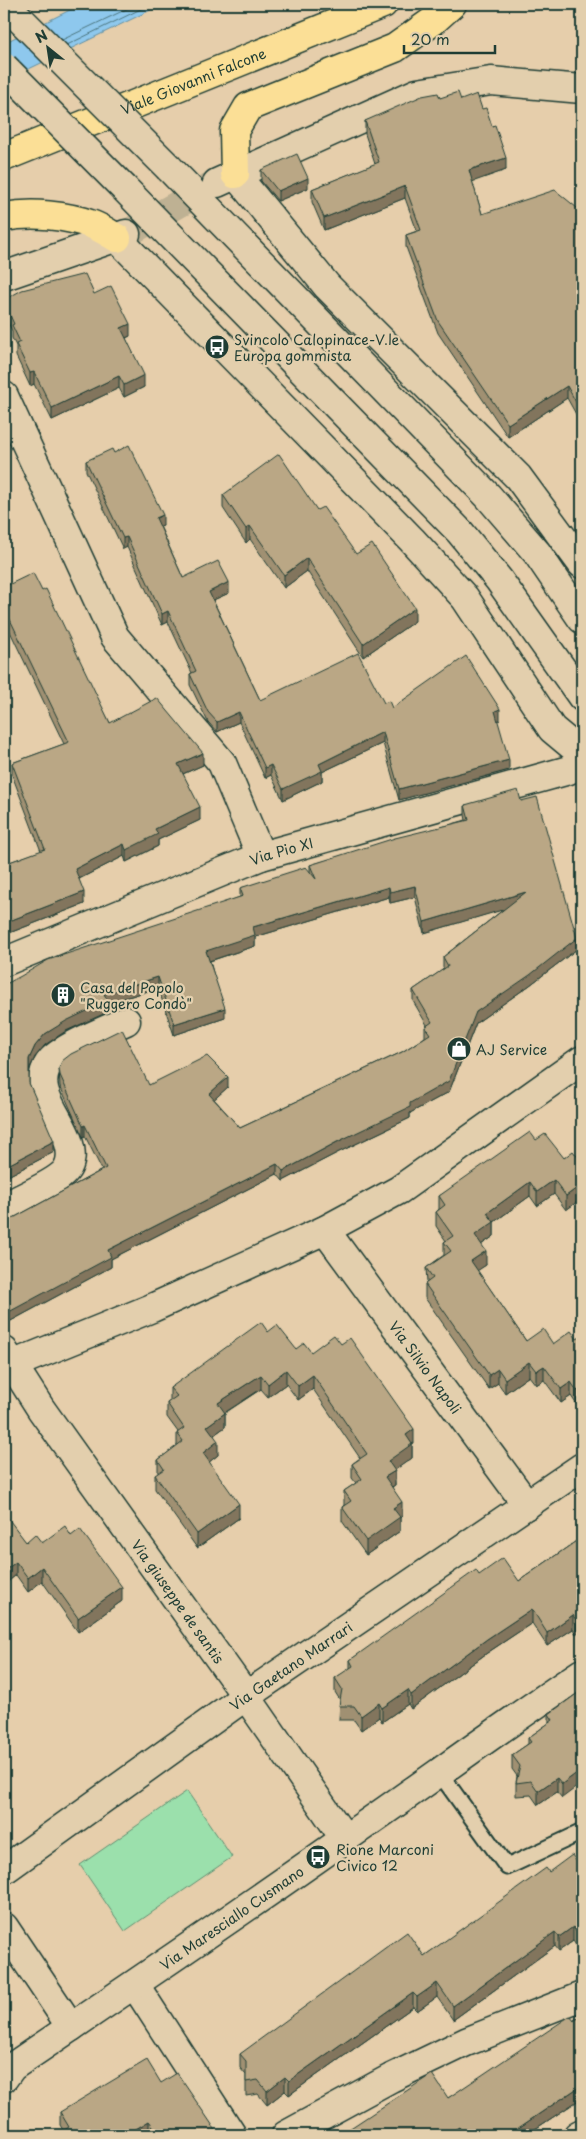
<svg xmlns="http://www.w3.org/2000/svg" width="586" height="2139" font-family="'Playpen Sans',sans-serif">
  <rect width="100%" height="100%" fill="#e6ceab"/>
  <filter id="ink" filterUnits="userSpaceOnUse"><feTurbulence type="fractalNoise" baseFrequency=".02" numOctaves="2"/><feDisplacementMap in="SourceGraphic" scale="10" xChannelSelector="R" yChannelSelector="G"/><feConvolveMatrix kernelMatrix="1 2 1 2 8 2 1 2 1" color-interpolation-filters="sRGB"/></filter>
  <g filter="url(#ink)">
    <path fill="#9be0ac" stroke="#5d8e70" d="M 187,1791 L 232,1857 L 125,1931 L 80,1865 Z"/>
    <path fill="#8ec8ed" stroke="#6290a3" d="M 82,4 L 163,4 L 4,81 L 4,43 Z"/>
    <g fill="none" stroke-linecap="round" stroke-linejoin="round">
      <path stroke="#4b757e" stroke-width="1" d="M 62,40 L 137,4
        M 67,45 L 151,4"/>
      <path stroke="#beb193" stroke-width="28" stroke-dasharray="28 14" stroke-linecap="butt" d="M 126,234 L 214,184"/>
      <defs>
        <path id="service" d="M 439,1772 L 507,1867 L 582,1832"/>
        <g id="minor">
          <path d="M 217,183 L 417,93 L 491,81 L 582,89"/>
          <path d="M 4,276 L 126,234"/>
          <path d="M 4,396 L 115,637 L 222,763 L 261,856"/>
          <path id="s1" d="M 4,962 L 261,856 L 569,770"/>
          <path d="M 4,1207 C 18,1199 62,1181 68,1167 C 84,1134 25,1097 49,1063 C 59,1048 108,1029 126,1021"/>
          <path id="s2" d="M 325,1230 L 527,1505"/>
          <path id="s3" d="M 4,1351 L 41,1409 L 246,1696 L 345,1839"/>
          <path d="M 4,1368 L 152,1308 L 325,1230 L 399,1190 L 582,1060"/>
          <path id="s4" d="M 4,1870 L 246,1696 L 582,1467"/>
          <path d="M 4,1927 L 71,2027"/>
          <path d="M 135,1985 L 232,2135"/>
          <path id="s5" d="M 4,2078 L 12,2067 C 123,1992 234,1917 343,1840 C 423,1785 501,1727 582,1673"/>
          <path d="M 286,2135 L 391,2078 L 466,2042 L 582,1996"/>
          <path d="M 578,2135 L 582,2133"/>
        </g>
        <path id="tertiary" d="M 169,168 L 488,496 L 537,553 L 582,619
          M 124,188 L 460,532 L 499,580 L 582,697"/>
        <path id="secondary" d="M 235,174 L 327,286 L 518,477 L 582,564
          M 117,238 L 412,540 L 465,598 L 552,729 L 582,754"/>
        <g id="primary">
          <path id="s6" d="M 4,157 L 383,4"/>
          <path d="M 235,174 L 234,131 L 248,107 L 395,48 L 433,21 L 452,4"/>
          <path d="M 4,217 C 32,212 66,215 93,225 C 101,228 110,234 117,238"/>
        </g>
      </defs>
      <use href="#service" stroke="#1f3d34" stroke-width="19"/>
      <use href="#minor" stroke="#1f3d34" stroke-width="31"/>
      <use href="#tertiary" stroke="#1f3d34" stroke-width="31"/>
      <use href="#secondary" stroke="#1f3d34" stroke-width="31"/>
      <use href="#primary" stroke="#1f3d34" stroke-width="31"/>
      <use href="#service" stroke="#e3cfad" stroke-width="15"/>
      <use href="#minor" stroke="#e3cfad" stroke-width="28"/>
      <use href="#tertiary" stroke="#e3cfad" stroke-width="28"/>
      <use href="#secondary" stroke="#e3cfad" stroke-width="28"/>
      <use href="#primary" stroke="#fbdf96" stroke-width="28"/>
      <defs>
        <path id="tertiary-bridge" d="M 5,4 L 169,168
          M 4,67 L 124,188"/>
      </defs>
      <use href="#tertiary-bridge" stroke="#1f3d34" stroke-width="31" stroke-linecap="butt"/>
      <use href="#tertiary-bridge" stroke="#e3cfad" stroke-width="28"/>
    </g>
    <path fill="#a09072" stroke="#1f3d34" d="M 582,4 L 582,34 L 579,35 L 579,24 Z
      M 440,98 L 461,100 L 482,109 L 506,170 L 472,181 L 482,214 L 582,212 L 582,425 L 567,398 L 508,437 L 438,333 L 406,247 L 406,235 L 417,231 L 405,198 L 324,230 L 312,202 L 312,189 L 375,164 L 365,134 L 365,121 Z
      M 261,170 L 308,188 L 278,201 L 261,181 Z
      M 94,294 L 130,336 L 126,338 L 144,387 L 124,397 L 119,388 L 52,420 L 34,384 L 30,386 L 16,356 L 16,346 L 12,338 L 12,331 L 4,314 L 4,300 Z
      M 114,453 L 163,525 L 160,526 L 183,578 L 229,593 L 213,600 L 260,700 L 384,703 L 392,708 L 500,720 L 497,720 L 509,770 L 399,800 L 383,743 L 322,772 L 322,781 L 283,800 L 271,775 L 265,778 L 239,722 L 217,732 L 208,722 L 190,685 L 190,674 L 192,673 L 168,622 L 162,625 L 127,547 L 123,549 L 86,471 L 86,461 Z
      M 223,495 L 317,510 L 415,621 L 363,657 L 307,571 L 284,588 L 250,539 L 246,543 L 223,508 Z
      M 4,587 L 42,591 L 110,723 L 203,765 L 183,774 L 200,820 L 158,840 L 158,846 L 126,862 L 124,856 L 79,879 L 84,904 L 4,935 L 4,864 L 41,851 L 12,775 L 12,763 L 64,744 L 4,619 Z
      M 521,801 L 577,949 L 530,985 L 476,1023 L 449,1092 L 410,1113 L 410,1118 L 337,1153 L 283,1181 L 277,1174 L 111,1259 L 111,1267 L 7,1323 L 4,1317 L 4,1223 L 102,1170 L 85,1136 L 83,1137 L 60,1086 L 59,1068 L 149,1085 L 228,1087 L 214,1099 L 240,1128 L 402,1052 L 425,1037 L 425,1027 L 427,1025 L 413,1001 L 413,990 L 444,969 L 443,968 L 443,957 L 504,909 L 424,933 L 415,897 L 390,903 L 389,897 L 255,937 L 255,946 L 210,961 L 225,1018 L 174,1035 L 158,988 L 108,1003 L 108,1012 L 66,1031 L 45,1045 L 35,1057 L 29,1070 L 29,1083 L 54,1152 L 4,1178 L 4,985 L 240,897 L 240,888 L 310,872 L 310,865 L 466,820 L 465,815 L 465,805 Z
      M 536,1140 L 564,1158 L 580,1160 L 582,1158 L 582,1201 L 581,1199 L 566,1210 L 554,1194 L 537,1206 L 530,1196 L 494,1222 L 494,1236 L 481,1245 L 486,1265 L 477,1270 L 526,1341 L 553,1344 L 577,1339 L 577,1405 L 571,1396 L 561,1403 L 544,1380 L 536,1385 L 529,1376 L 505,1393 L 498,1383 L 489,1389 L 425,1298 L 425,1284 L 427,1282 L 426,1268 L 444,1255 L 444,1242 L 446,1241 L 436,1226 L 436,1212 L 439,1209 L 439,1196 Z
      M 268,1332 L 296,1349 L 311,1352 L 414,1443 L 412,1444 L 412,1458 L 394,1470 L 395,1485 L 392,1487 L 402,1516 L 400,1518 L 400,1531 L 366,1555 L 342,1521 L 342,1507 L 344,1505 L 344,1491 L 356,1483 L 352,1478 L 352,1464 L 360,1458 L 313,1389 L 298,1400 L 286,1384 L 268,1397 L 261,1389 L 225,1413 L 225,1427 L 214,1435 L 218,1455 L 209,1462 L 239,1518 L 197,1548 L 155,1489 L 155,1475 L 158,1474 L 158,1460 L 177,1446 L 177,1433 L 178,1432 L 167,1417 L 167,1403 L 170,1401 L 170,1388 Z
      M 4,1519 L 26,1542 L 42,1543 L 122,1601 L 78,1632 L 42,1581 L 28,1592 L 16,1575 L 4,1585 Z
      M 582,1537 L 576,1634 L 573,1629 L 547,1646 L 532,1623 L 487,1653 L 411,1709 L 408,1704 L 382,1722 L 379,1717 L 361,1730 L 354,1720 L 339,1720 L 340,1700 L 335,1692 L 335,1678 L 350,1669 L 350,1660 L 479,1575 L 519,1581 Z
      M 582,1690 L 562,1798 L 557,1792 L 538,1805 L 531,1795 L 516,1796 L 516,1783 L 517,1776 L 512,1769 L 512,1755 L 528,1744 L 528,1738 L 549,1723 L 549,1714 Z
      M 582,1869 L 582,1953 L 573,1941 L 559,1951 L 555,1946 L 453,2020 L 437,1997 L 417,2011 L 413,2007 L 289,2095 L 285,2091 L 267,2105 L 258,2094 L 246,2096 L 246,2075 L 240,2068 L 240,2054 L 424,1956 L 549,1872 Z
      M 582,2015 L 582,2098 L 526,2135 L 340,2135 L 448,2098 Z
      M 161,2083 L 219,2135 L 151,2135 L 149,2133 L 146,2135 L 63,2135 L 63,2130 L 60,2125 L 60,2112 Z"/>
    <path fill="#82755d" stroke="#1f3d34" d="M 506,158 L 506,170 L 469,183 L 469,170 Z
      M 308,178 L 308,188 L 278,201 L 278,191 Z
      M 405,186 L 405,198 L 324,230 L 324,218 Z
      M 130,324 L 130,336 L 121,340 L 121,328 Z
      M 34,372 L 34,384 L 30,386 L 30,373 Z
      M 144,375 L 144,387 L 124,397 L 124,385 Z
      M 119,376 L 119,388 L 52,420 L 52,408 Z
      M 567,386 L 567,398 L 508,437 L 508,424 Z
      M 163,515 L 163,525 L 156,528 L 156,518 Z
      M 250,526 L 250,539 L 246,543 L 246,529 Z
      M 127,537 L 127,547 L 123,549 L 123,538 Z
      M 307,558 L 307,571 L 284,588 L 284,575 Z
      M 229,582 L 229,593 L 209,602 L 209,592 Z
      M 415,608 L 415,621 L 363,657 L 363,644 Z
      M 168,611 L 168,622 L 162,625 L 162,614 Z
      M 500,709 L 500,720 L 495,721 L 495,711 Z
      M 239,712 L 239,722 L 217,732 L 217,722 Z
      M 383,732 L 383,743 L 322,772 L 322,781 L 283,800 L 283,789 L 319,764 Z
      M 203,753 L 203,765 L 178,776 L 178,764 Z
      M 509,760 L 509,770 L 399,800 L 399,789 Z
      M 271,765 L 271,775 L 265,778 L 265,768 Z
      M 200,807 L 200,820 L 158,840 L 158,846 L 126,862 L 126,850 L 155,829 Z
      M 124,844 L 124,856 L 75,881 L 75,869 Z
      M 415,886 L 415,897 L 390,903 L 390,892 Z
      M 389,887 L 389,897 L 255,937 L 255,946 L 206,962 L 206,951 L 253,927 Z
      M 84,892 L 84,904 L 4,935 L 4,923 Z
      M 526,892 L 526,903 L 424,933 L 424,922 Z
      M 577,938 L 577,949 L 530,985 L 476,1023 L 449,1092 L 410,1113 L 410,1118 L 337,1153 L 283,1181 L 283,1171 L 410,1103 L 476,1012 Z
      M 158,977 L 158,988 L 108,1003 L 108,1012 L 66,1031 L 45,1045 L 35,1057 L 29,1070 L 29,1059 L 35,1046 L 45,1034 L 104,994 Z
      M 225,1008 L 225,1018 L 174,1035 L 174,1024 Z
      M 228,1077 L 228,1087 L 209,1104 L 209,1094 Z
      M 85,1125 L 85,1136 L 83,1137 L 83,1126 Z
      M 54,1141 L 54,1152 L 4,1178 L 4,1167 Z
      M 277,1164 L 277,1174 L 111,1259 L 111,1267 L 7,1323 L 7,1313 L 108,1250 Z
      M 554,1180 L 554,1194 L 537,1206 L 537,1192 Z
      M 530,1182 L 530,1196 L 494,1222 L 494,1236 L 475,1249 L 475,1235 L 487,1213 Z
      M 581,1185 L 581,1199 L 566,1210 L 566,1196 Z
      M 486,1251 L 486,1265 L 471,1275 L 471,1261 Z
      M 529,1362 L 529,1376 L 505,1393 L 505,1379 Z
      M 544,1366 L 544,1380 L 536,1385 L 536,1371 Z
      M 498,1369 L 498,1383 L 489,1389 L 489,1375 Z
      M 286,1370 L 286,1384 L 268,1397 L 268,1384 Z
      M 261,1375 L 261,1389 L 218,1417 L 218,1403 Z
      M 313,1375 L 313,1389 L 298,1400 L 298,1386 Z
      M 571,1382 L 571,1396 L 561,1403 L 561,1389 Z
      M 582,1387 L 582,1401 L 577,1405 L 577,1391 Z
      M 225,1413 L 225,1427 L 207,1440 L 207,1426 Z
      M 414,1429 L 414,1443 L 412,1444 L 412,1458 L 388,1475 L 388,1461 L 406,1435 Z
      M 218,1441 L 218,1455 L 203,1467 L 203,1453 Z
      M 395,1471 L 395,1485 L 385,1491 L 385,1477 Z
      M 402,1502 L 402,1516 L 400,1518 L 400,1531 L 366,1555 L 366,1541 L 393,1508 Z
      M 239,1504 L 239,1518 L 197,1548 L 197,1534 Z
      M 16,1562 L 16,1575 L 4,1585 L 4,1571 Z
      M 42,1567 L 42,1581 L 28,1592 L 28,1578 Z
      M 122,1587 L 122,1601 L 78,1632 L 78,1618 Z
      M 532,1609 L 532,1623 L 487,1653 L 411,1709 L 411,1695 L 487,1639 Z
      M 573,1615 L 573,1629 L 547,1646 L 547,1633 Z
      M 582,1615 L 582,1629 L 576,1634 L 576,1620 Z
      M 408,1690 L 408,1704 L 382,1722 L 382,1708 Z
      M 379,1703 L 379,1717 L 361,1730 L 361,1716 Z
      M 582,1769 L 582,1783 L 562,1798 L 562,1784 Z
      M 557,1778 L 557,1792 L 538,1805 L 538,1791 Z
      M 573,1927 L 573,1941 L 559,1951 L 559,1937 Z
      M 555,1932 L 555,1946 L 453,2020 L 453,2006 Z
      M 437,1983 L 437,1997 L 417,2011 L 417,1997 Z
      M 413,1993 L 413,2007 L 289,2095 L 289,2081 Z
      M 285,2077 L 285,2091 L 267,2105 L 267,2091 Z
      M 582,2085 L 582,2098 L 526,2135 L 508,2135 Z
      M 149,2121 L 149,2133 L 146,2135 L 126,2135 Z
      M 459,2127 L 459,2135 L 446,2135 Z"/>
    <path fill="#baa785" stroke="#1f3d34" d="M 582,4 L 582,24 L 579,24 Z
      M 458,92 L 461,100 L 477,94 L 482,109 L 486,108 L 492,126 L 495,125 L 506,158 L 469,170 L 482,214 L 555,190 L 582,212 L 582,413 L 567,386 L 508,424 L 438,321 L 406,235 L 421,230 L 405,186 L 324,218 L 312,189 L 379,162 L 365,121 L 422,96 L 438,93 L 440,98 Z
      M 297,154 L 308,178 L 278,191 L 261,170 Z
      M 85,274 L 94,294 L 111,286 L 130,324 L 121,328 L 144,375 L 124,385 L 119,376 L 52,408 L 34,372 L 30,373 L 16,344 L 20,342 L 12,325 L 14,324 L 4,302 L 4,300 L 22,290 Z
      M 129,445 L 163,515 L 156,518 L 183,578 L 218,561 L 229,582 L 209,592 L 260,700 L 358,653 L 384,703 L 389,701 L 392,708 L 466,656 L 500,709 L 495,711 L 509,760 L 399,789 L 383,732 L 319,764 L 322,771 L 283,789 L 271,765 L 265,768 L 239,712 L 217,722 L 208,712 L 190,674 L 196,671 L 168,611 L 162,614 L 127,537 L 123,538 L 86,461 L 112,449 L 114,453 Z
      M 279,454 L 317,510 L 323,507 L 356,554 L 372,544 L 415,608 L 363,644 L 307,558 L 284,575 L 250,526 L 246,529 L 223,495 Z
      M 33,573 L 42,591 L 46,589 L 110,723 L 157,698 L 203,753 L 178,764 L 200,807 L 155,829 L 158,834 L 126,850 L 124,844 L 75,869 L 84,892 L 4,923 L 4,864 L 45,849 L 12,763 L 69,742 L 4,607 L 4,587 Z
      M 518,790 L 521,801 L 537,797 L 577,938 L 530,975 L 476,1012 L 449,1081 L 410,1103 L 410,1107 L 337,1142 L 283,1171 L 277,1164 L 108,1250 L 111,1257 L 7,1313 L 4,1306 L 4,1223 L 106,1168 L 85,1125 L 83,1126 L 60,1075 L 59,1068 L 62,1061 L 71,1054 L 122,1029 L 149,1085 L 207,1056 L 228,1077 L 209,1094 L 240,1128 L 402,1052 L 430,1034 L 425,1027 L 432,1022 L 413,990 L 448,966 L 443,957 L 526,892 L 424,922 L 415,886 L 390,892 L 389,887 L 253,927 L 255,935 L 206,951 L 225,1008 L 174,1024 L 158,977 L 104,994 L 108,1001 L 66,1021 L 45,1034 L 35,1046 L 29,1059 L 29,1083 L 54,1141 L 4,1167 L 4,985 L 21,976 L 48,960 L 243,896 L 240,888 L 306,867 L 316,879 L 310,865 L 395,838 L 469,820 L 465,805 Z
      M 530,1132 L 536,1140 L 545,1134 L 564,1158 L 573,1151 L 580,1160 L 582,1158 L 582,1187 L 581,1185 L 566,1196 L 554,1180 L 537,1192 L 530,1182 L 487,1213 L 494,1222 L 475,1235 L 486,1251 L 471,1261 L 526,1341 L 543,1329 L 553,1344 L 571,1331 L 577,1339 L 582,1336 L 582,1387 L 577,1391 L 571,1382 L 561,1389 L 544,1366 L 536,1371 L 529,1362 L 505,1379 L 498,1369 L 489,1375 L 425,1284 L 433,1278 L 426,1268 L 451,1251 L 444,1242 L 453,1236 L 436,1212 L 445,1205 L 439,1196 Z
      M 261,1322 L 268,1332 L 277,1325 L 296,1349 L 304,1343 L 311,1352 L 334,1335 L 341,1344 L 350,1338 L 414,1429 L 406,1435 L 412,1444 L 388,1461 L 395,1471 L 385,1477 L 402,1502 L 393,1508 L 400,1517 L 366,1541 L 342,1507 L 351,1501 L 344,1491 L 362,1479 L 352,1464 L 367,1454 L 313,1375 L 298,1386 L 286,1370 L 268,1384 L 261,1375 L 218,1403 L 225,1413 L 207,1426 L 218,1441 L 203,1453 L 239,1504 L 197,1534 L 155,1475 L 164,1469 L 158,1460 L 183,1441 L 177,1433 L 184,1428 L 167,1403 L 177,1396 L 170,1388 Z
      M 7,1517 L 26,1542 L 35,1534 L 42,1543 L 65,1526 L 71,1536 L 80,1529 L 122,1587 L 78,1618 L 42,1567 L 28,1578 L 16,1562 L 4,1571 L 4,1519 Z
      M 582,1537 L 582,1615 L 576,1620 L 573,1615 L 547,1633 L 532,1609 L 487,1639 L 411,1695 L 408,1690 L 382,1708 L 379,1703 L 361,1716 L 354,1706 L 339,1706 L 342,1689 L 335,1678 L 353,1666 L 350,1660 L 476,1570 L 479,1575 L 503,1558 L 519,1581 Z
      M 582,1690 L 582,1769 L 562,1784 L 557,1778 L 538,1791 L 531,1781 L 516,1783 L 520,1766 L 512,1755 L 531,1742 L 528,1738 L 553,1720 L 549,1714 Z
      M 572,1855 L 582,1869 L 582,1940 L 573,1927 L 559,1937 L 555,1932 L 453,2006 L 437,1983 L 417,1997 L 413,1993 L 289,2081 L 285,2077 L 267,2091 L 258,2080 L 246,2082 L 246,2061 L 240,2054 L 407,1932 L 424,1956 L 546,1868 L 549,1872 Z
      M 582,2015 L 582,2085 L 508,2135 L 465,2135 L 459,2127 L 446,2135 L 340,2135 L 432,2074 L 448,2098 L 570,2016 L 574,2021 Z
      M 147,2060 L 161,2083 L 177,2073 L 219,2135 L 160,2135 L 149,2121 L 126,2135 L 66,2135 L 63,2131 L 69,2127 L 60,2112 Z"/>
  </g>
  <defs>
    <symbol id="bus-disc" viewBox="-11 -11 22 22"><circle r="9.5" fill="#1f3d34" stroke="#e3cfad"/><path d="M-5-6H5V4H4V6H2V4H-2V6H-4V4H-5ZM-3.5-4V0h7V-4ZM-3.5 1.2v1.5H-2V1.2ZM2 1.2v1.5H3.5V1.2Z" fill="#fff"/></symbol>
    <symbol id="building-disc" viewBox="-11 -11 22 22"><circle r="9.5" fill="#1f3d34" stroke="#e3cfad"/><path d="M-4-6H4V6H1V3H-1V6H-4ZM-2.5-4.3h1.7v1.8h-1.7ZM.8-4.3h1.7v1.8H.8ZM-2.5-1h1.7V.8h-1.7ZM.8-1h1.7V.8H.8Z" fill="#fff"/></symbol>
    <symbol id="shop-disc" viewBox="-11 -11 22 22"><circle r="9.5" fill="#1f3d34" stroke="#e3cfad"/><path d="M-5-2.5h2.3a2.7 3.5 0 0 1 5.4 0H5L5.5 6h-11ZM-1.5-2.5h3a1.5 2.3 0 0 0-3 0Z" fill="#fff"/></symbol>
  </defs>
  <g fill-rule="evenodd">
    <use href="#bus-disc" x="203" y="333" width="28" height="28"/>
    <use href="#building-disc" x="49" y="981" width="28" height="28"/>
    <use href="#shop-disc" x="445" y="1035" width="28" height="28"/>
    <use href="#bus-disc" x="304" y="1843" width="28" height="28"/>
  </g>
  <g text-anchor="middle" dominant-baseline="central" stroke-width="4.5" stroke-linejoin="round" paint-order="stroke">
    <g font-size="14" fill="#1f3d34" stroke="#e3cfad">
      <text stroke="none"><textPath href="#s6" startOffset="204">Viale Giovanni Falcone</textPath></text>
      <text stroke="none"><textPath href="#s1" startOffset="299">Via Pio XI</textPath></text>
      <text stroke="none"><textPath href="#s2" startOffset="170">Via Silvio Napoli</textPath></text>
      <text stroke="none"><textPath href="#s3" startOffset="305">Via giuseppe de santis</textPath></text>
      <text stroke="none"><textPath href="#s4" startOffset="352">Via Gaetano Marrari</textPath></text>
      <text stroke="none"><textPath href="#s5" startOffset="279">Via Maresciallo Cusmano</textPath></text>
    </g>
    <g font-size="14" fill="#1f3d34" stroke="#e3cfad" text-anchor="start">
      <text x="234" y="339">Svincolo Calopinace-V.le<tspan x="234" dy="16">Europa gommista</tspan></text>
      <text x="80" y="987">Casa del Popolo<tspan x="80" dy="16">"Ruggero Condò"</tspan></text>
      <text x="476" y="1049">AJ Service</text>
      <text x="336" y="1849">Rione Marconi<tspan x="336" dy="16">Civico 12</tspan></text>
    </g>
  </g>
  <rect width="586" height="2139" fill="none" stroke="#e3cfad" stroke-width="20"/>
  <rect x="10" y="10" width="566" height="2119" fill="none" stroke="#1f3d34" stroke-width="2" filter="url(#ink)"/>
  <g transform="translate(48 48) rotate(330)" stroke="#e3cfad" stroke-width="4" paint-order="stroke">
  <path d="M0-4L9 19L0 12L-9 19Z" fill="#1f3d34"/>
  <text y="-8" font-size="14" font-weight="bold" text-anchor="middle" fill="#1f3d34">N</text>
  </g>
  <path d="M404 45v8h91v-8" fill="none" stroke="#1f3d34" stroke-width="2.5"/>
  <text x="411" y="45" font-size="15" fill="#1f3d34" stroke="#e3cfad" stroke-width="4" paint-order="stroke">20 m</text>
</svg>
